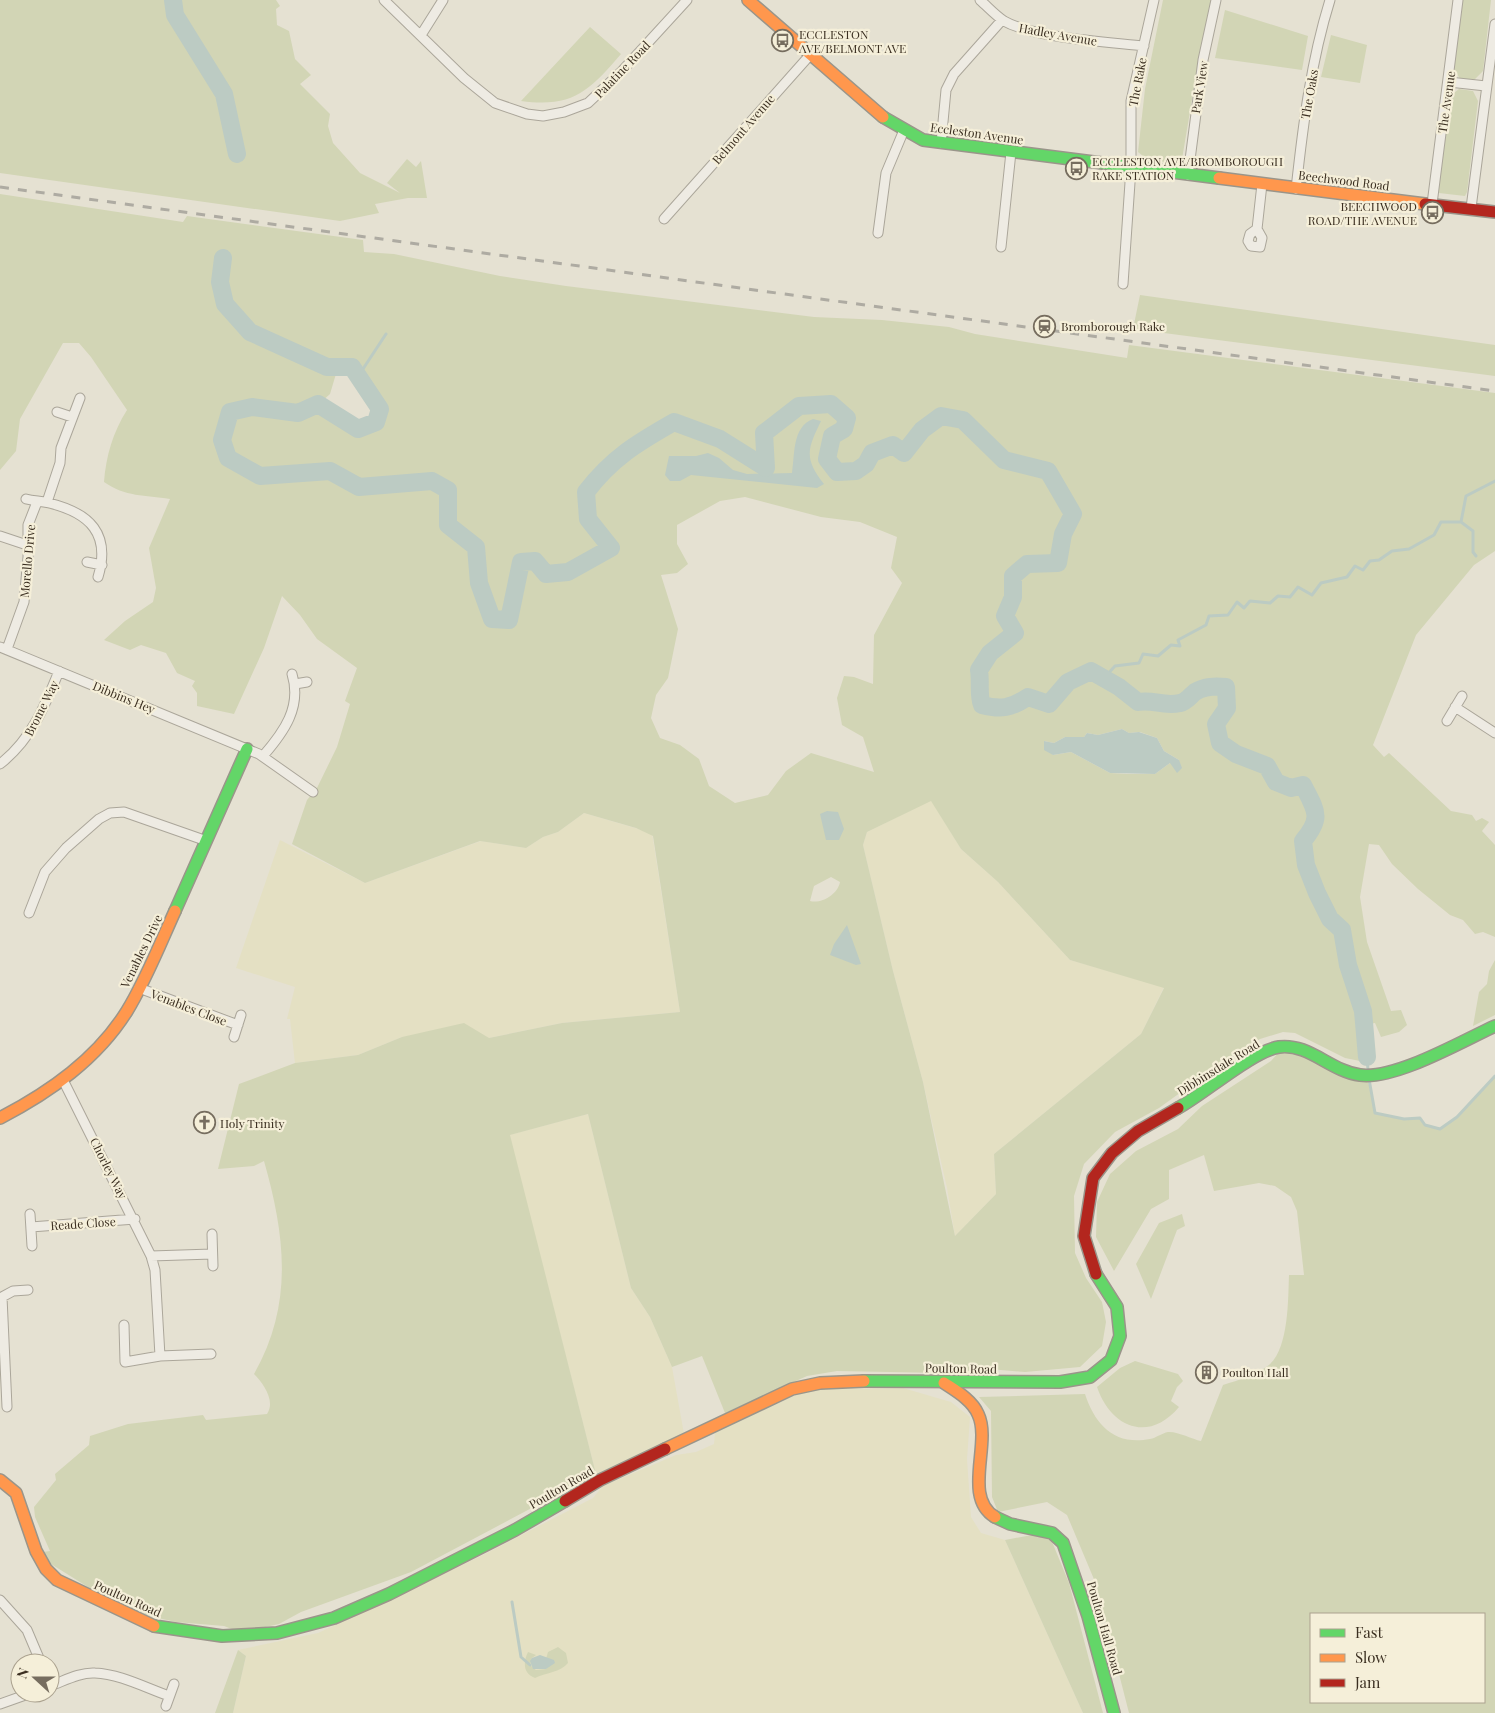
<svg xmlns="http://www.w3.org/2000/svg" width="1495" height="1713" font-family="'Playfair Display',serif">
  <rect width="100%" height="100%" fill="#e5e1d2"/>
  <path fill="#e4e0c3" d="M 931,800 L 961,849 L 998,882 L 1070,960 L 1164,987 L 1141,1034 L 994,1154 L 996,1194 L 955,1236 L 947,1188 L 923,1082 L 893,971 L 863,845 L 867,832 Z
    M 584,813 L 652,833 L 680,1012 L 562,1023 L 489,1038 L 402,1037 L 358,1055 L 295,1063 L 290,1019 L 287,1019 L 295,987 L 236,968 L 280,840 L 365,883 L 481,841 L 526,848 L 543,837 L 558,832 Z
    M 588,1114 L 631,1288 L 650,1317 L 672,1367 L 684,1434 L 596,1474 L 509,1135 Z
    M 903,1388 L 951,1402 L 970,1417 L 967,1459 L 971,1517 L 981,1533 L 1005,1540 L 1083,1713 L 233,1713 L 246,1656 L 238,1650 L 318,1633 L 368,1610 L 483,1555 L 593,1498 L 603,1486 L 676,1455 L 696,1452 L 714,1444 L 715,1433 L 798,1394 L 820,1389 Z"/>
  <path fill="#d2d5b5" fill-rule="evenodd" d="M 0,0 L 276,0 L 280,6 L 276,9 L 277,25 L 289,31 L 295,59 L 311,75 L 300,84 L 330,114 L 328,126 L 333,143 L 360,173 L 400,193 L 387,183 L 407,159 L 416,167 L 421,161 L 427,198 L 408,198 L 375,204 L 379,213 L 340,221 L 0,173 Z
    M 1163,0 L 1211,0 L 1197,70 L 1181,165 L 1148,160 L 1138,152 L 1145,89 Z
    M 1463,0 L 1491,0 L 1483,71 L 1474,80 L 1460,79 L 1454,69 Z
    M 1225,10 L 1308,36 L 1302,70 L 1215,58 Z
    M 590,27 L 621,54 C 589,91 573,108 521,101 Z
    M 1331,35 L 1367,45 L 1360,83 L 1321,77 Z
    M 1459,89 L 1473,91 L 1478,101 L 1467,192 L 1465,196 L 1439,193 L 1437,189 L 1450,96 Z
    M 0,194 L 183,222 L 187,216 L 363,240 L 364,252 L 394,254 L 500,276 L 566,286 L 814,317 L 882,320 L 949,327 L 975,334 L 1127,358 L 1129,345 L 1495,393 L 1495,551 L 1474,565 L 1416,635 L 1373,745 L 1384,757 L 1389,753 L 1451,811 L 1472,815 L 1476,821 L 1482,818 L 1489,822 L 1482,831 L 1495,845 L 1495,937 L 1483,932 L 1475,934 L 1463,920 L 1450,915 L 1418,889 L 1392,864 L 1379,845 L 1369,844 L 1360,897 L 1367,942 L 1391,1011 L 1401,1010 L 1407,1025 L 1399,1032 L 1381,1037 L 1375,1023 L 1364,1025 L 1365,1062 L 1345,1058 L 1295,1033 L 1283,1032 L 1260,1039 L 1234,1054 L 1159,1108 L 1115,1132 L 1084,1164 L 1074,1196 L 1075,1253 L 1086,1278 L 1102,1302 L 1106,1322 L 1102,1346 L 1080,1367 L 1025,1372 L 989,1369 L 944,1373 L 837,1371 L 807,1376 L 725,1413 L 702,1356 L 672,1367 L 650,1317 L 631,1288 L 588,1114 L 510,1135 L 596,1474 L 411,1572 L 301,1612 L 279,1624 L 252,1630 L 237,1631 L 224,1626 L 176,1622 L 149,1616 L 88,1587 L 51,1564 L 43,1552 L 50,1551 L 35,1517 L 34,1507 L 56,1480 L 55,1474 L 89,1445 L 90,1436 L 128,1424 L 203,1415 L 206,1420 L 267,1414 C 276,1401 263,1383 254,1374 C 294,1304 285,1235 264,1161 L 254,1166 L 218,1169 L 239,1084 L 295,1063 L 358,1055 L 402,1037 L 464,1023 L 489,1038 L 562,1023 L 680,1012 L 653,836 L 636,828 L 584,813 L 558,832 L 543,837 L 526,848 L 480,841 L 365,883 L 292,844 L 307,800 L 317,788 L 337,747 L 350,704 L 345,701 L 357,668 L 317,639 L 300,615 L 282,596 L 264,648 L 234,714 L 197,706 L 197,693 L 192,686 L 195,681 L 177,673 L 166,653 L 141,645 L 130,650 L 104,640 L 125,621 L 153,602 L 156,588 L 149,548 L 170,499 C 145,495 125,497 104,482 C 106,456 113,432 127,410 L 91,357 L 79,343 L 63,343 L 20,419 L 16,451 L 0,470 ZM 338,367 L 352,367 L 380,409 L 376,422 L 358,429 L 318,405 L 330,394 ZM 745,497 L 821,517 L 860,522 L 897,537 L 891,568 L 902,583 L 874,635 L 873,684 L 854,677 L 844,676 L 837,698 L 842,725 L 863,737 L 874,772 L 811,753 L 786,771 L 768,795 L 735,803 L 709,786 L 699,759 L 680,745 L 660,738 L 651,718 L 656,695 L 668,678 L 678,629 L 661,575 L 677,573 L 688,564 L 677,544 L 677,525 L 720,501 ZM 1122,729 L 1129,733 L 1140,732 L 1157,738 L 1164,751 L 1179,760 L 1170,763 L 1155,774 L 1127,774 L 1110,773 L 1071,752 L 1053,755 L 1044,741 L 1054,743 L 1065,737 L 1084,737 L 1087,733 L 1098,735 ZM 931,801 L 961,849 L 998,882 L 1070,960 L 1164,988 L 1141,1034 L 994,1154 L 996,1194 L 955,1236 L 923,1082 L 893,971 L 863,845 L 867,832 ZM 831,877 L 840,882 C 838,894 822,904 810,901 L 814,886 Z
    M 1140,295 L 1495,345 L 1495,376 L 1133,329 Z
    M 1495,960 L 1495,1015 L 1473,1026 L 1479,992 L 1487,984 L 1489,971 Z
    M 1293,1050 L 1368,1081 L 1375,1113 L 1404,1119 L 1420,1118 L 1425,1125 L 1440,1129 L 1457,1117 L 1495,1076 L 1495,1713 L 1129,1713 L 1096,1584 L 1067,1515 L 1047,1502 L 998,1512 L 992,1497 L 991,1411 L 979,1397 L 1085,1394 C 1095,1425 1115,1446 1150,1439 C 1156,1438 1162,1433 1168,1432 C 1177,1431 1192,1439 1201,1441 L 1223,1385 C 1239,1380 1256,1375 1269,1365 C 1289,1348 1288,1299 1289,1275 L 1304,1275 L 1297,1211 L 1291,1197 L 1275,1186 L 1259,1183 L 1214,1191 L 1204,1155 L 1169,1170 L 1169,1199 L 1151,1209 L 1114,1271 L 1096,1237 L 1097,1202 L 1110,1174 L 1136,1151 L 1178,1129 L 1202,1106 L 1271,1061 L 1280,1051 ZM 1311,1614 L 1484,1614 L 1484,1702 L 1311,1702 Z
    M 1182,1214 L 1185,1226 L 1177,1230 L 1151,1299 L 1136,1264 L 1159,1223 Z
    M 1135,1361 L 1178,1374 L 1183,1381 L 1177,1387 L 1171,1401 L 1179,1407 C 1149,1443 1111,1428 1097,1387 L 1120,1368 Z
    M 1048,1532 L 1069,1583 L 1103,1713 L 1083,1713 L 1005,1540 Z
    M 558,1647 L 566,1653 L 568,1663 C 561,1672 545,1673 535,1678 C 523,1674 523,1662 528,1652 L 536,1655 L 532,1658 L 530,1665 L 536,1670 L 546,1669 L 551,1659 L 546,1659 L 548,1652 Z
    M 238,1650 L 246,1656 L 233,1713 L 215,1713 Z"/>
  <path fill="#bccbc3" d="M 813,419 L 821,421 C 807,450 804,458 824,484 L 817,488 L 691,475 L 680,481 L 670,481 L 665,475 L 669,456 L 696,456 L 708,453 L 719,458 L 733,470 L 747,474 L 792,473 C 795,454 792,427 813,419 Z
    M 1122,729 L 1129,733 L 1139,732 L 1157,738 L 1164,751 L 1179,760 L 1182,768 L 1177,773 L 1170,763 L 1155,774 L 1110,773 L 1071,752 L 1053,755 L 1044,750 L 1044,741 L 1054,743 L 1065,737 L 1084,737 L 1087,733 L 1098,735 Z
    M 827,811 L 838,812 L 844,829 L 839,840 L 826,840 L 820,814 Z
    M 847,925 L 861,964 L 856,965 L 830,955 L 834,944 Z
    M 540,1655 L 554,1660 L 555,1663 L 546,1669 L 533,1669 L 530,1661 L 532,1658 Z"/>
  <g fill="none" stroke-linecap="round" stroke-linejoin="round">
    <path stroke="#bccbc3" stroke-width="3" d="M 359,375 L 386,334
      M 1461,522 L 1473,531 L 1473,552 L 1476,556
      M 1104,678 L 1115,666 L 1139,663 L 1143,654 L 1158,656 L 1171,645 L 1180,646 L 1178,640 L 1206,625 L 1209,616 L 1228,615 L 1237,602 L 1244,608 L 1250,601 L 1270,603 L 1278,596 L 1290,597 L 1298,587 L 1312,595 L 1321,583 L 1347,577 L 1355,566 L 1363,570 L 1370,561 L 1379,560 L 1392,551 L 1409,549 L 1434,535 L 1441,522 L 1461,522 L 1466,496 L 1495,481
      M 1367,1057 L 1368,1070
      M 1369,1079 L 1375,1113 L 1404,1119 L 1420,1118 L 1425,1125 L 1440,1129 L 1457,1117 L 1495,1076
      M 512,1602 L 521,1657 L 530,1665"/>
    <path stroke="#bccbc3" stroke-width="18" d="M 173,0 L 175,15 L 224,94 L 237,154
      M 223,258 L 220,282 L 225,304 L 250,332 L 327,367 L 352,367 L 380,409 L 376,422 L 358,429 L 318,404 L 298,413 L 252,407 L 230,412 L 222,440 L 228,458 L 260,476 L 330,471 L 359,487 L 432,481 L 448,490 L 448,525 L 476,547 L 479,583 L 492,619 L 509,620 L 521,562 L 535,561 L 546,574 L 568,572 L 611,548 L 588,519 L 586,492 C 612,458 637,443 674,422 L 720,439 L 766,468 L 764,433 L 799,406 L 831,404 L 847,418 L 844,429 L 832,436 L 827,459 L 837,472 L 856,471 L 866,464 L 872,453 L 893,445 L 904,453 L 922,430 L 941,416 L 963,420 L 1004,460 L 1048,471 L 1073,514 L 1063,534 L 1058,563 L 1027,564 L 1013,576 L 1013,597 L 1005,616 L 1015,633 L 990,653 L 979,670 C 981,683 978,695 982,705 C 1001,710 1011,708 1028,697 L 1049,704 L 1068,682 L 1091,671 L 1119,687 L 1138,702 C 1154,699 1163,707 1180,703 C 1186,702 1190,696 1195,692 C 1205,686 1215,686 1226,687 L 1227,708 L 1216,724 L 1220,743 L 1236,754 L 1267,766 L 1276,782 L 1291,788 L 1303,785 C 1316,811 1323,817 1303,841 L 1306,865 L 1317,893 L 1330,919 L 1342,930 L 1348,965 L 1363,1011 L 1367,1057"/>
    <defs>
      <path id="street" d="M 384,0 L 464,78 L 495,103 L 527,114 L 543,116 L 564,112 L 588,103 L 622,71 L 687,0
        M 980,0 C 988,7 995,15 1004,21 C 1034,38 1108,42 1144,46
        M 421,35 L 443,0
        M 1449,82 L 1486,86
        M 941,143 L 946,90 L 954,74 L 1002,20
        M 1188,175 L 1203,60 L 1216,0
        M 1296,189 C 1303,125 1311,61 1330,0
        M 1432,204 L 1458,0
        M 1471,208 L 1495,24
        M 664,219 L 810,55
        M 1257,229 L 1250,234 L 1248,241 L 1251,246 L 1260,247 L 1262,238 L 1257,229 L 1262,184
        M 878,233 L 886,173 L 904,130
        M 1001,247 L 1011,152
        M 1123,284 L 1131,168 L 1131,101 L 1154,0
        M 57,412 L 72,417
        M 26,499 C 34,501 41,501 49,503 C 90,513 111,534 98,577
        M 47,502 L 60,463 L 61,448 L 80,398
        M 0,536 L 27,545
        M 87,562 L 102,565
        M 0,647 L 259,754 L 313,792
        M 7,649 L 24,602 L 28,557 L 28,525 L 37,502
        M 295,684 L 307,682
        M 1455,707 L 1495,733
        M 1447,721 L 1462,696
        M 263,756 C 284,732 302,707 292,674
        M 0,764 C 31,740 45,706 59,671
        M 29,913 L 45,872 L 66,848 L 99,819 L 110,813 L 124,812 L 204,840
        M 139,988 L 238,1025
        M 234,1037 L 241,1015
        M 63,1080 L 151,1256 L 155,1270 L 160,1356
        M 30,1214 L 32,1246
        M 31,1227 L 135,1219
        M 212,1234 L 213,1266
        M 151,1256 L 212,1254
        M 124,1325 L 125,1362 L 160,1356 L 211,1354
        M 7,1407 L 2,1297 L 13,1291 L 28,1290
        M 0,1600 L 27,1630 L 41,1663
        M 50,1686 C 64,1681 80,1672 95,1673 C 120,1674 146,1688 169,1696
        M 0,1704 L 31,1693
        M 166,1706 L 174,1684"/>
      <path id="fast" d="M 883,117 L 923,140 L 1219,178
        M 175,911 L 247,749
        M 1178,1108 C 1205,1093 1253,1051 1279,1047 C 1309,1043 1330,1071 1360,1075 C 1395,1080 1462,1041 1495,1026
        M 864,1381 L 1060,1382 L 1090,1377 L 1111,1360 L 1120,1336 L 1117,1307 L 1096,1274
        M 995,1517 L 1010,1524 L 1052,1533 L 1063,1543 L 1088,1616 L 1114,1713
        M 154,1626 L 222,1636 L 277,1633 L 334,1618 L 389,1594 L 515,1530 L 565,1501"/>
      <path id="slow" d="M 748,0 L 883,117
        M 1219,178 L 1425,204
        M 0,1118 C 50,1092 97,1059 127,1011 C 146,980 160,944 175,911
        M 944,1383 C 956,1391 972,1400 978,1414 C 992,1443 962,1497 995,1517
        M 665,1449 L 792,1389 L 820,1383 L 864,1381
        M 0,1480 L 16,1493 L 36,1551 L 46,1569 L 57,1580 L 154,1626"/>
      <path id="jam" d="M 1425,204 L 1495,212
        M 1096,1274 L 1084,1236 L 1093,1178 L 1112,1153 L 1138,1131 L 1178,1108
        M 565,1501 L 600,1480 L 665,1449"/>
    </defs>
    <use href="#street" stroke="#aba69a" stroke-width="11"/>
    <use href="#fast" stroke="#9a958a" stroke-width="14"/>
    <use href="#slow" stroke="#9a958a" stroke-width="14"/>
    <use href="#jam" stroke="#9a958a" stroke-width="14"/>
    <use href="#street" stroke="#eeebe3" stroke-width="9"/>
    <use href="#fast" stroke="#63d668" stroke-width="11"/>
    <use href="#slow" stroke="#ff974d" stroke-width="11"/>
    <use href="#jam" stroke="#b3261e" stroke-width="11"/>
    <path stroke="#aeaba2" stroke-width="3" stroke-dasharray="9 9" stroke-linecap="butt" d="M 0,187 L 1495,391"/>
  </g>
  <defs>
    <symbol id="bus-ring" viewBox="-11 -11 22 22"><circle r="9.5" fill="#f5efd9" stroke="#766d5f" stroke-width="1.5"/><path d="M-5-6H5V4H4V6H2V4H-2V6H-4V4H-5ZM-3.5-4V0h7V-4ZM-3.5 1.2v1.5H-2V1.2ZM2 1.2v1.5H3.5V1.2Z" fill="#766d5f"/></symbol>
    <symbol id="station-ring" viewBox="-11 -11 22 22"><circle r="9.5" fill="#f5efd9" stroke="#766d5f" stroke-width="1.5"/><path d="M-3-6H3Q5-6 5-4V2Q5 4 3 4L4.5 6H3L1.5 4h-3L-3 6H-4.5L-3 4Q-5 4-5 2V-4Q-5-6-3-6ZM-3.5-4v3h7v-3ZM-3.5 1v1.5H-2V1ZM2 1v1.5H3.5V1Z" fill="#766d5f"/></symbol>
    <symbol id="church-ring" viewBox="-11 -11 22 22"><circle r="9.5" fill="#f5efd9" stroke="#766d5f" stroke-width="1.5"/><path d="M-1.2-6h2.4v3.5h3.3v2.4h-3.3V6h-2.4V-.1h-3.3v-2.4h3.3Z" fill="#766d5f"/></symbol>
    <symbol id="building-ring" viewBox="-11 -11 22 22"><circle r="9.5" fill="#f5efd9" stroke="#766d5f" stroke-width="1.5"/><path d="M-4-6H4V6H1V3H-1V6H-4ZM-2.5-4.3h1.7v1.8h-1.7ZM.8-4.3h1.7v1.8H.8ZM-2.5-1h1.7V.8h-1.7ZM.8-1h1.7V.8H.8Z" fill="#766d5f"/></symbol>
  </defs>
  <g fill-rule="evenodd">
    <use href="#bus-ring" x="770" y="28" width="25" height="25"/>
    <use href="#bus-ring" x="1064" y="156" width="25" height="25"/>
    <use href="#bus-ring" x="1420" y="200" width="25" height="25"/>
    <use href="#station-ring" x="1032" y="314" width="25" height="25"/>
    <use href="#church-ring" x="192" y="1110" width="25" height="25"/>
    <use href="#building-ring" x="1194" y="1360" width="25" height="25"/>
  </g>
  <g text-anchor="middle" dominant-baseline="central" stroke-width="4.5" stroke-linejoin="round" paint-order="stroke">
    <g font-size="12" fill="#3b2f21" stroke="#f5efd9" text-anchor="start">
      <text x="799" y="34">ECCLESTON<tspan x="799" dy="14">AVE/BELMONT AVE</tspan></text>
      <text x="1092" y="161">ECCLESTON AVE/BROMBOROUGH<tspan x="1092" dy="14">RAKE STATION</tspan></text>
      <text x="1417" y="206" text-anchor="end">BEECHWOOD<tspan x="1417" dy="14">ROAD/THE AVENUE</tspan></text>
      <text x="1061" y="326">Bromborough Rake</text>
      <text x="220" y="1123">Holy Trinity</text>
      <text x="1222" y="1372">Poulton Hall</text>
    </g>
    <g font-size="12" fill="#3b2f21" stroke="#f5efd9">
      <text transform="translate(1058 34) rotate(10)">Hadley Avenue</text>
      <text transform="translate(622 69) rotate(-46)">Palatine Road</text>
      <text transform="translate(1137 82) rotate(-79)">The Rake</text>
      <text transform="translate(1199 87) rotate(-81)">Park View</text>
      <text transform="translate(1309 94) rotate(-80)">The Oaks</text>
      <text transform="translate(1446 102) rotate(-82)">The Avenue</text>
      <text transform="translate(743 129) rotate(-49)">Belmont Avenue</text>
      <text transform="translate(977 133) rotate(8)">Eccleston Avenue</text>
      <text transform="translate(1344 180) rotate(7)">Beechwood Road</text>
      <text transform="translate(27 561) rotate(-85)">Morello Drive</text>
      <text transform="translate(124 697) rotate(22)">Dibbins Hey</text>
      <text transform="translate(41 708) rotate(-63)">Brome Way</text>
      <text transform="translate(141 951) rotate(-64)">Venables Drive</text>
      <text transform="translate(189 1007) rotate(21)">Venables Close</text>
      <text transform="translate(1218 1067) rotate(-32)">Dibbinsdale Road</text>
      <text transform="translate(109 1168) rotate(63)">Chorley Way</text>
      <text transform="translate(83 1223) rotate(-4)">Reade Close</text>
      <text transform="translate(961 1368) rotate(1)">Poulton Road</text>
      <text transform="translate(561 1487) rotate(-30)">Poulton Road</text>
      <text transform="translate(128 1598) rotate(24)">Poulton Road</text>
      <text transform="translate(1105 1628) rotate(74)">Poulton Hall Road</text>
    </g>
  </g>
  <rect x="1310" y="1613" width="175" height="90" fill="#f5efd9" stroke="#aba28f"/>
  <rect x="1320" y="1629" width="25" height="8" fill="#63d668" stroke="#aba28f"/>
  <text x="1355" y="1638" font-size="15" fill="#3b2f21">Fast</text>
  <rect x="1320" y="1654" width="25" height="8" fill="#ff974d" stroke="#aba28f"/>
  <text x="1355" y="1663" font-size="15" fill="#3b2f21">Slow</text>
  <rect x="1320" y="1679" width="25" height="8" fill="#b3261e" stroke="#aba28f"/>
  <text x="1355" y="1688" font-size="15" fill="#3b2f21">Jam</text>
  <g transform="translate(35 1678) rotate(291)"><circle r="24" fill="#f5efd9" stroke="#aba28f"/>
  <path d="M0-4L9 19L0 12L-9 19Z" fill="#766d5f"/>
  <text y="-8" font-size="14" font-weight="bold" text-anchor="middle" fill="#3b2f21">N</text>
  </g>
</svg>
